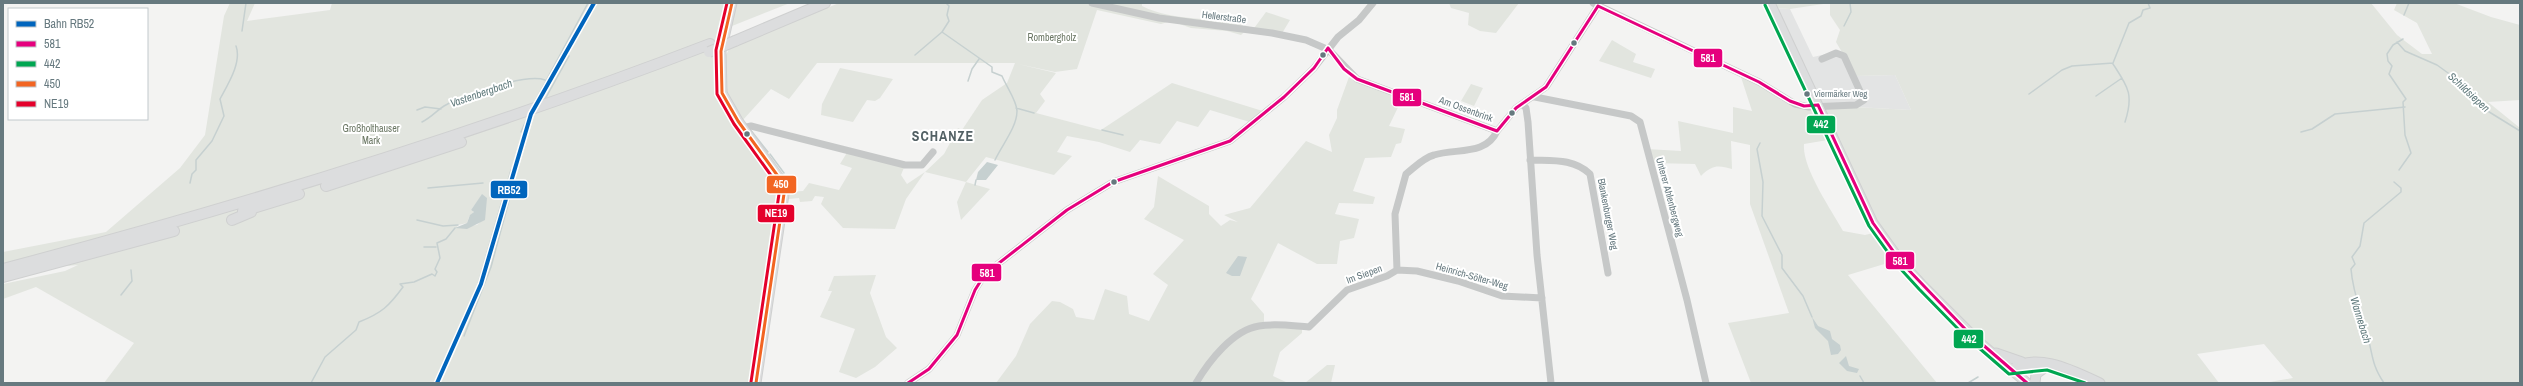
<svg xmlns="http://www.w3.org/2000/svg" width="2523" height="386" font-family="'Archivo Narrow',sans-serif">
  <rect width="100%" height="100%" fill="#f3f3f2"/>
  <path fill="#e3e4e4" d="M 592,3 L 597,3 L 535,113 L 477,303 L 439,383 L 434,383 L 472,303 L 529,115 Z
    M 1773,8 L 1790,9 L 1813,57 L 1840,51 L 1856,76 L 1895,75 L 1911,110 L 1818,105 Z"/>
  <path fill="#e2e5df" fill-rule="evenodd" d="M 230,3 L 255,3 L 247,21 L 330,10 L 332,3 L 592,3 L 529,115 L 479,285 L 434,383 L 104,383 L 134,343 L 36,287 L 3,299 L 3,284 L 65,271 L 78,265 L 66,266 L 93,257 L 3,264 L 3,252 L 106,232 L 180,168 L 205,135 L 224,16 ZM 482,195 L 480,222 L 477,225 L 457,227 L 458,225 L 467,223 L 469,217 L 474,212 L 471,210 Z
    M 597,3 L 732,3 L 721,79 L 738,121 L 738,129 L 778,184 L 770,271 L 750,383 L 439,383 L 484,283 L 535,113 Z
    M 736,3 L 790,3 L 732,26 L 731,24 Z
    M 839,3 L 1142,3 L 1142,6 C 1176,23 1214,15 1250,27 L 1241,35 L 1227,31 L 1191,28 L 1171,21 L 1161,24 L 1097,10 L 1077,69 L 1055,72 L 1018,64 L 1056,73 L 1040,94 L 1045,101 L 1036,113 L 1101,130 L 1172,83 L 1266,112 L 1253,123 L 1210,110 L 1198,127 L 1177,121 L 1160,144 L 1140,140 L 1130,152 L 1099,142 L 1067,136 L 1057,152 L 1072,156 L 1054,175 L 986,157 L 966,182 L 990,189 L 961,220 L 957,202 L 966,182 L 925,172 L 906,199 L 895,229 L 843,228 L 821,204 L 824,197 L 815,196 L 812,201 L 800,202 L 799,198 L 788,199 L 788,192 L 803,191 L 809,183 L 839,190 L 852,168 L 840,164 L 848,151 L 905,165 L 901,175 L 907,184 L 925,172 L 944,154 L 958,128 L 962,130 L 982,100 L 1007,83 L 1015,63 L 817,63 L 789,99 L 771,89 L 742,121 C 730,100 714,71 730,48 Z
    M 1449,3 L 1519,3 L 1496,33 L 1480,31 L 1468,25 L 1469,13 L 1451,8 Z
    M 1770,3 L 2371,3 L 2397,35 L 2422,54 L 2432,54 L 2417,23 L 2394,10 L 2397,3 L 2454,3 L 2491,17 L 2520,25 L 2520,100 L 2488,102 L 2520,128 L 2520,383 L 2264,383 L 2293,378 L 2264,344 L 2197,354 L 2219,383 L 2100,383 L 2060,368 L 2019,370 L 1967,331 L 1873,223 L 1834,139 L 1804,144 C 1802,168 1831,209 1843,231 L 1865,235 L 1873,233 L 1891,262 L 1848,275 L 1937,383 L 1751,383 L 1728,323 L 1789,313 L 1750,204 L 1750,145 L 1731,141 L 1732,169 C 1718,165 1712,165 1701,176 L 1695,164 L 1652,163 L 1647,149 L 1681,151 L 1678,121 L 1733,133 L 1733,107 L 1752,111 L 1740,74 L 1795,104 L 1911,110 L 1895,75 L 1856,76 L 1836,42 L 1840,30 L 1830,15 L 1830,3 L 1790,9 L 1773,8 Z
    M 1266,12 L 1290,20 L 1281,35 L 1252,31 Z
    M 1612,40 L 1636,54 L 1633,62 L 1655,69 L 1651,78 L 1599,61 Z
    M 840,68 L 893,79 L 880,98 L 875,101 L 867,100 L 853,122 L 821,115 L 822,104 Z
    M 1349,77 L 1402,99 L 1389,126 L 1405,129 L 1401,143 L 1396,144 L 1391,157 L 1365,158 L 1353,191 L 1375,197 L 1373,204 L 1339,203 L 1335,214 L 1359,219 L 1354,238 L 1340,241 L 1337,264 L 1317,264 L 1278,243 L 1251,299 L 1264,314 L 1264,325 L 1302,327 L 1302,333 L 1280,352 L 1273,376 L 1288,383 L 996,383 L 1016,356 L 1030,324 L 1052,301 L 1060,302 L 1073,309 L 1076,317 L 1094,320 L 1105,289 L 1127,296 L 1129,314 L 1149,321 L 1168,285 L 1153,274 L 1184,240 L 1144,219 L 1154,207 L 1158,176 L 1209,206 L 1209,214 L 1221,226 L 1230,220 L 1238,222 L 1224,215 L 1250,208 L 1306,141 L 1332,152 L 1329,135 L 1337,118 L 1337,110 Z
    M 1471,84 L 1483,88 L 1474,106 L 1461,101 Z
    M 876,275 L 870,293 L 886,337 L 897,348 L 875,367 L 856,378 L 839,372 L 855,329 L 820,317 L 832,291 L 828,291 L 834,276 Z
    M 1327,365 L 1335,365 L 1331,383 L 1305,383 Z"/>
  <path fill="#c6d0d0" d="M 987,162 L 998,165 L 986,180 L 976,180 L 978,172 Z
    M 482,194 L 487,198 L 485,220 L 467,229 L 455,228 L 467,223 L 470,215 L 474,212 L 471,210 Z
    M 1238,256 L 1247,257 L 1240,276 L 1232,276 L 1226,273 Z
    M 1812,317 L 1818,326 L 1830,331 L 1832,339 L 1840,345 L 1841,350 L 1838,354 L 1831,355 L 1828,341 L 1815,328 Z
    M 1846,356 L 1849,366 L 1859,369 L 1857,373 L 1847,371 L 1839,363 Z"/>
  <g fill="none" stroke-linecap="round" stroke-linejoin="round">
    <path stroke="#c6d0d0" stroke-width="1.5" d="M 946,3 L 949,6 L 947,15 L 949,21 L 942,32 L 992,67 L 992,72 L 1002,76 C 1006,86 1017,101 1017,111 C 1017,127 1002,145 995,160
      M 2404,15 L 2409,3
      M 1844,26 L 1851,12 L 1850,3
      M 242,31 L 246,3
      M 2397,42 L 2405,51 L 2437,65 L 2455,78 L 2486,110 L 2520,131
      M 915,55 L 942,32
      M 2113,63 L 2129,23 L 2141,16 L 2143,10 L 2150,8 L 2148,3
      M 2113,64 C 2128,87 2134,94 2125,122
      M 968,81 L 972,69 L 979,59
      M 726,86 L 727,94
      M 2029,94 L 2062,70 L 2072,66 L 2113,63
      M 2096,96 L 2122,78
      M 544,101 L 569,56
      M 533,105 L 588,3
      M 1016,108 L 1034,113
      M 417,110 L 425,107 L 441,109
      M 422,122 C 432,117 436,111 444,106 C 463,95 526,73 545,80
      M 749,128 L 768,152
      M 1102,130 L 1123,135
      M 521,132 L 528,116
      M 2301,132 L 2312,129 L 2335,114 L 2405,107
      M 1760,143 L 1757,149 L 1763,182 L 1762,216 L 1782,255 L 1782,268 L 1803,296 L 1812,317
      M 770,154 L 784,173
      M 2399,170 L 2411,153 L 2405,135 L 2403,102 L 2406,99 L 2389,74 L 2392,66 L 2388,61 L 2387,54 L 2393,45 L 2403,39
      M 190,183 L 192,174 L 196,170 L 196,160 L 212,141 L 224,116 L 220,99 C 228,84 242,62 236,46
      M 975,185 L 976,180
      M 428,188 L 483,183
      M 497,195 L 501,190 L 505,190
      M 417,220 L 443,226 L 458,225
      M 424,247 L 436,247
      M 121,295 L 132,281 L 131,270
      M 464,336 L 491,267 L 514,182
      M 1860,376 L 1864,383
      M 311,383 L 325,357 L 356,330 L 359,322 C 382,313 389,306 403,287 L 400,284 L 414,282 L 432,274 L 435,276 L 437,272 L 435,269 L 440,258 L 437,243 L 446,239 L 455,228
      M 434,383 L 478,284 L 511,170
      M 1968,383 L 1978,377
      M 2384,383 C 2372,365 2373,357 2368,337 C 2362,313 2353,295 2351,269 L 2355,264 L 2352,257 L 2360,246 L 2364,223 L 2401,192 L 2401,188 L 2394,182"/>
    <defs>
      <path id="major" d="M 732,3 L 721,51 L 722,93 L 738,121 L 780,179 L 784,194 L 756,383
        M 1770,3 L 1873,223 L 1901,262 L 1923,286 L 1979,342 L 2027,383
        M 1996,353 L 2022,362
        M 2012,370 C 2035,350 2076,372 2100,383
        M 2012,370 L 2038,366
        M 2035,383 L 2036,374 L 2047,366"/>
      <path id="highway" d="M 735,41 L 825,3
        M 326,186 L 461,142
        M 243,211 L 299,194
        M 232,220 L 251,212
        M 3,269 C 243,206 478,133 710,44
        M 3,277 L 174,231"/>
    </defs>
    <use href="#major" stroke="#cfd0d0" stroke-width="11"/>
    <use href="#highway" stroke="#cfd0d0" stroke-width="12"/>
    <path stroke="#c6c8c8" stroke-width="7" d="M 1092,3 L 1159,18 L 1272,33 L 1306,40 L 1329,50 L 1357,79 L 1497,131
      M 1593,3 L 1759,82 L 1795,104 L 1809,107 L 1856,105 L 1864,100 L 1844,56 L 1836,53 L 1822,59
      M 1535,97 L 1631,116 L 1640,122 L 1687,300 L 1706,383
      M 1522,104 L 1526,108 L 1528,122 L 1537,255 L 1551,383
      M 743,128 L 751,126 L 905,165 L 922,165 L 933,152
      M 1497,131 L 1516,108 L 1546,87 L 1600,3
      M 1530,160 C 1552,161 1573,158 1590,174 L 1608,273
      M 1397,270 L 1395,214 L 1406,174 C 1415,167 1423,158 1434,155 C 1456,148 1486,156 1497,131
      M 1397,270 L 1417,271 L 1458,281 L 1502,296 L 1542,298
      M 908,383 L 929,369 L 957,335 L 975,290 L 985,274 L 1067,210 L 1113,182 L 1230,141 L 1284,97 L 1314,68 L 1338,37 L 1359,20 L 1373,3
      M 1196,383 C 1209,361 1233,330 1259,326 C 1276,323 1293,326 1309,327 L 1347,290 L 1387,276 L 1397,270"/>
    <use href="#major" stroke="#dcddde" stroke-width="9"/>
    <use href="#highway" stroke="#dcddde" stroke-width="10"/>
    <defs>
      <path id="highway-bridge" d="M 709,52 L 735,41"/>
    </defs>
    <use href="#highway-bridge" stroke="#cfd0d0" stroke-width="12" stroke-linecap="butt"/>
    <use href="#highway-bridge" stroke="#dcddde" stroke-width="10"/>
    <defs>
      <path id="bus-1" d="M 1598,6 L 1759,82 L 1790,101 L 1804,106 L 1818,105
        M 1328,48 L 1344,69 L 1357,79 L 1497,131
        M 1818,105 L 1873,223 L 1901,262 L 1967,331 L 2027,383
        M 1497,131 L 1516,108 L 1546,87 L 1598,6
        M 908,383 L 929,369 L 957,335 L 975,290 L 985,274 L 1067,210 L 1113,182 L 1230,141 L 1284,97 L 1314,68 L 1328,48"/>
      <path id="bus-2" d="M 1765,5 L 1869,226 L 1897,265 L 1919,289 L 1963,334 L 2009,374 L 2047,370 L 2085,383"/>
      <path id="bus-3" d="M 732,3 L 721,51 L 722,93 L 738,121 L 780,179 L 784,194 L 756,383"/>
      <path id="bus-4" d="M 727,3 L 716,50 L 717,94 L 734,124 L 775,181 L 779,194 L 751,382"/>
    </defs>
    <use href="#bus-1" stroke="#fff" stroke-width="6"/>
    <use href="#bus-2" stroke="#fff" stroke-width="6"/>
    <use href="#bus-3" stroke="#fff" stroke-width="6"/>
    <use href="#bus-4" stroke="#fff" stroke-width="6"/>
    <use href="#bus-1" stroke="#e5007d" stroke-width="3"/>
    <use href="#bus-2" stroke="#00a651" stroke-width="3"/>
    <use href="#bus-3" stroke="#f26522" stroke-width="3"/>
    <use href="#bus-4" stroke="#e4002b" stroke-width="3"/>
    <defs>
      <path id="rail-1" d="M 437,383 L 481,284 L 531,114 L 594,3"/>
    </defs>
    <use href="#rail-1" stroke="#fff" stroke-width="7"/>
    <use href="#rail-1" stroke="#0065bd" stroke-width="4"/>
  </g>
  <g fill="#66797f" stroke="#fff" stroke-width="1.5">
    <circle cx="1574" cy="43" r="3.5"/>
    <circle cx="1323" cy="55" r="3.5"/>
    <circle cx="1807" cy="94" r="3.5"/>
    <circle cx="1512" cy="113" r="3.5"/>
    <circle cx="747" cy="134" r="3.5"/>
    <circle cx="1114" cy="182" r="3.5"/>
  </g>
  <g text-anchor="middle" dominant-baseline="central" stroke-width="4" stroke-linejoin="round" paint-order="stroke">
    <g font-size="9" fill="#66797f" stroke="#fff" text-anchor="start">
      <text x="1814" y="94">Viermärker Weg</text>
    </g>
    <g font-size="10" fill="#66797f" stroke="#fff">
      <text transform="translate(1224 17) rotate(7)">Hellerstraße</text>
      <text transform="translate(1466 109) rotate(20)">Am Ossenbrink</text>
      <text transform="translate(1670 197) rotate(75)">Unterer Ahlenbergweg</text>
      <text transform="translate(1608 214) rotate(79)">Blankenburger Weg</text>
      <text transform="translate(1364 274) rotate(-20)">Im Siepen</text>
      <text transform="translate(1472 276) rotate(16)">Heinrich-Sölter-Weg</text>
    </g>
    <g font-size="10" fill="#6b7764" stroke="#fff">
      <text x="1052" y="37">Rombergholz</text>
      <text x="371" y="128">Großholthauser<tspan x="371" dy="12">Mark</tspan></text>
    </g>
    <g font-size="11" font-style="italic" fill="#617b7d" stroke="#fff">
      <text transform="translate(2469 92) rotate(43)">Schildsiepen</text>
      <text transform="translate(481 93) rotate(-19)">Vastenbergbach</text>
      <text transform="translate(2361 320) rotate(73)">Wannebach</text>
    </g>
    <g font-size="14" font-weight="bold" letter-spacing="1" fill="#536165" stroke="#fff">
      <text x="943" y="136">SCHANZE</text>
    </g>
  </g>
  <g stroke="#fff" stroke-width="1.5">
    <rect x="1693" y="48" width="30" height="20" rx="4" fill="#e5007d"/>
    <rect x="1392" y="88" width="30" height="19" rx="4" fill="#e5007d"/>
    <rect x="1806" y="115" width="30" height="19" rx="4" fill="#00a651"/>
    <rect x="766" y="175" width="31" height="19" rx="4" fill="#f26522"/>
    <rect x="490" y="180" width="38" height="19" rx="4" fill="#0065bd"/>
    <rect x="757" y="204" width="38" height="19" rx="4" fill="#e4002b"/>
    <rect x="1885" y="251" width="30" height="19" rx="4" fill="#e5007d"/>
    <rect x="971" y="263" width="31" height="19" rx="4" fill="#e5007d"/>
    <rect x="1953" y="329" width="31" height="20" rx="4" fill="#00a651"/>
  </g>
  <g font-size="11" text-anchor="middle" font-weight="bold" fill="#fff">
    <text x="1708" y="62">581</text>
    <text x="1407" y="101">581</text>
    <text x="1821" y="128">442</text>
    <text x="781" y="188">450</text>
    <text x="509" y="194">RB52</text>
    <text x="776" y="217">NE19</text>
    <text x="1900" y="265">581</text>
    <text x="987" y="277">581</text>
    <text x="1969" y="343">442</text>
  </g>
  <rect width="2523" height="386" fill="none" stroke="#66797f" stroke-width="8"/>
  <rect x="8" y="8" width="140" height="112" fill="#ffffff" stroke="#c2c9cc"/>
  <rect x="16" y="21" width="20" height="6" fill="#0065bd" stroke="#c2c9cc"/>
  <text x="44" y="28" font-size="12" fill="#66797f">Bahn RB52</text>
  <rect x="16" y="41" width="20" height="6" fill="#e5007d" stroke="#c2c9cc"/>
  <text x="44" y="48" font-size="12" fill="#66797f">581</text>
  <rect x="16" y="61" width="20" height="6" fill="#00a651" stroke="#c2c9cc"/>
  <text x="44" y="68" font-size="12" fill="#66797f">442</text>
  <rect x="16" y="81" width="20" height="6" fill="#f26522" stroke="#c2c9cc"/>
  <text x="44" y="88" font-size="12" fill="#66797f">450</text>
  <rect x="16" y="101" width="20" height="6" fill="#e4002b" stroke="#c2c9cc"/>
  <text x="44" y="108" font-size="12" fill="#66797f">NE19</text>
</svg>
